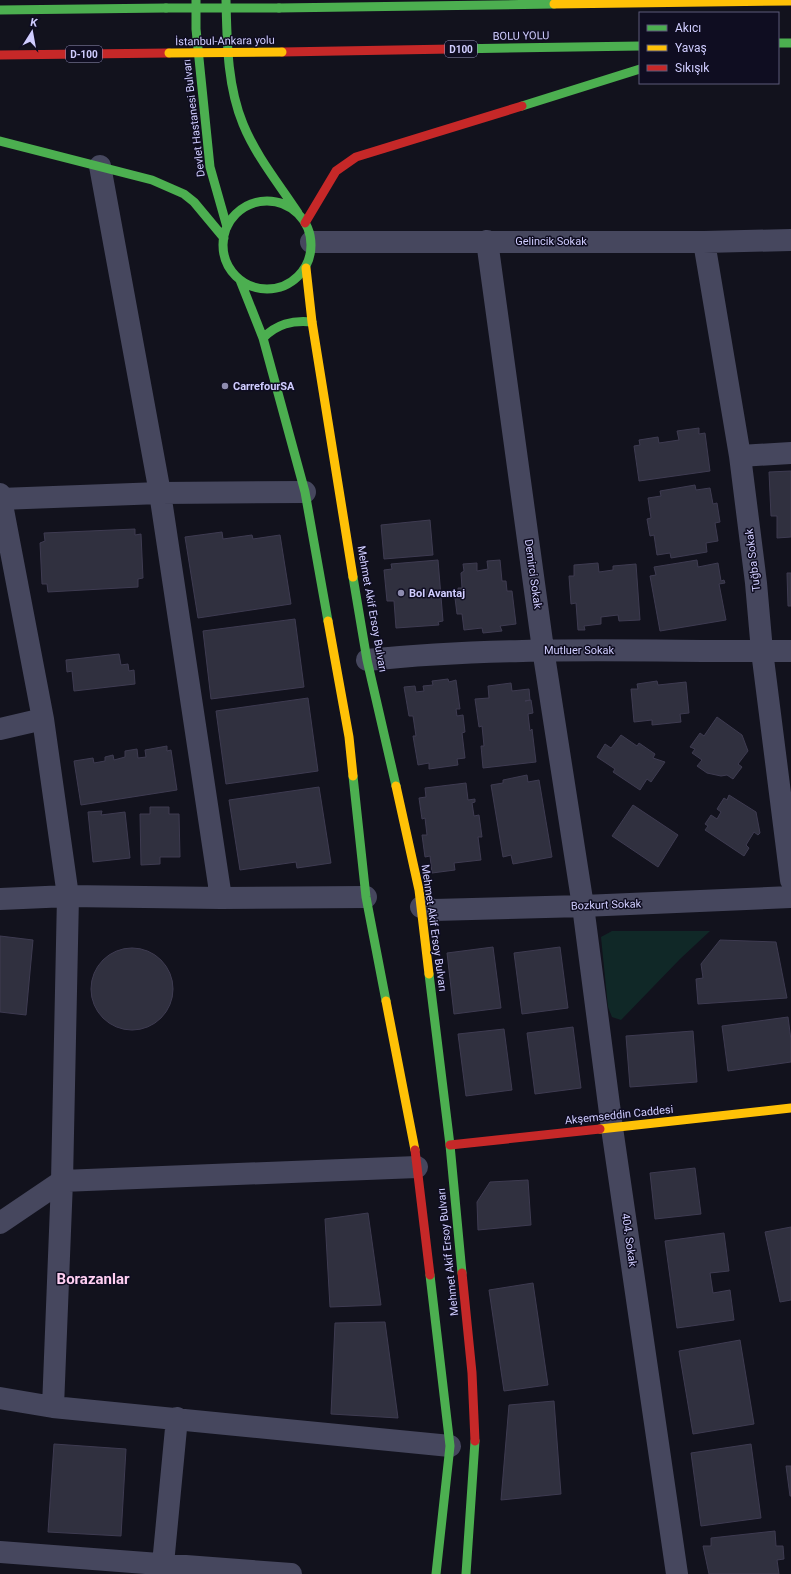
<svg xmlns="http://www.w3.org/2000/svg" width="791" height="1574" font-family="Roboto,sans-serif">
  <rect width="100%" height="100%" fill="#12121d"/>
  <path fill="#102827" d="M 612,931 L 710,931 L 680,959 L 621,1020 L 612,1017 L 608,1007 L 601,937 Z"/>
  <path fill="#30303f" stroke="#3e3b51" d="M 699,428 L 699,434 L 705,433 L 710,471 L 639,481 L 634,446 L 640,445 L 639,440 L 658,437 L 659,443 L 679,440 L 677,431 Z
    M 791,471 L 791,537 L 777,538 L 777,516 L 771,516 L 769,472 Z
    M 695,485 L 696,490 L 710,488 L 713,504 L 717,503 L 720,522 L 715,523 L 718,541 L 706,543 L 707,552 L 671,558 L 670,553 L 657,555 L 654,535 L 650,536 L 647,519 L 651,518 L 648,498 L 661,496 L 660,491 Z
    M 430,520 L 433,555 L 384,559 L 381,525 Z
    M 135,529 L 135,535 L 141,534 L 143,578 L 138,579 L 138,587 L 48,592 L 47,584 L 42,584 L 40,543 L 45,541 L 44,533 Z
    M 222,532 L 223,539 L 252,535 L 253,539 L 280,535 L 291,604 L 198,618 L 185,537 Z
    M 438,560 L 443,621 L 438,622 L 439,625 L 396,628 L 394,601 L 387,601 L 384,570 L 392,569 L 391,564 Z
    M 500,560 L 502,581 L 506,581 L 507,591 L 512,591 L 516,624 L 500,626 L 502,631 L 483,633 L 482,628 L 464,630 L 462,614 L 457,614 L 455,598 L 459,597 L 458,588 L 462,588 L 461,573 L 464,571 L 463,564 L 477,563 L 477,571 L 488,569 L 487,561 Z
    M 697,560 L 698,567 L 718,563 L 721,581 L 724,580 L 725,583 L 719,584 L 726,620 L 660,631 L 650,576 L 656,575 L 654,567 Z
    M 598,563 L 599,572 L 613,570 L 613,566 L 636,564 L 640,620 L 619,621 L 618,615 L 601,617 L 601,624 L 584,626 L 585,630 L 578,630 L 576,603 L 571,604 L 569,576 L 574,576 L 574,565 Z
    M 787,573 L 791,573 L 791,606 L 788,606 Z
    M 295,619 L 304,687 L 211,699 L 203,631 Z
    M 119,654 L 121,665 L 128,664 L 129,671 L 134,670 L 135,684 L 74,691 L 72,671 L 67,672 L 66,660 Z
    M 448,679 L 449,682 L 456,680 L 460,709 L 456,709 L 457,716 L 463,715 L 465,732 L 462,733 L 465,758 L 457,759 L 458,765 L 429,769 L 429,763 L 418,765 L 413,736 L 416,736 L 413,716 L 409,716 L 404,687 L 415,686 L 416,692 L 424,691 L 423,686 L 433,685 L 432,681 Z
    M 657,681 L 658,685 L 686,682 L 689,713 L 680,714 L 681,722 L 652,725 L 652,720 L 634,722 L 631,689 L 638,689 L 637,684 Z
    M 511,683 L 512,691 L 529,689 L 530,700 L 525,701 L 531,700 L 533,713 L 528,714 L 530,731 L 532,729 L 536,762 L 483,768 L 481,746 L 484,746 L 482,726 L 479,727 L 475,699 L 489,698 L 488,686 Z
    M 308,698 L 318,771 L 226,784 L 216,711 Z
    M 717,717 L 742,735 L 748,751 L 738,764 L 742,767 L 733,779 L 727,775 L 721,776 L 707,773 L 697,766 L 702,760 L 692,753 L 695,749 L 690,747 L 700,733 L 704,736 Z
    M 621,735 L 637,746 L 639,743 L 655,754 L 653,758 L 665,762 L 651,782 L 647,779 L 640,790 L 613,772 L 615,769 L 597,757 L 605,744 L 611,748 Z
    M 167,746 L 167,751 L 171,750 L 177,790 L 81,805 L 74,761 L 93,758 L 94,763 L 105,761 L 105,757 L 113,755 L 114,760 L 125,757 L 125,751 L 137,749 L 138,758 L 146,757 L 145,750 Z
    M 527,775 L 528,782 L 539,780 L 552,857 L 513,864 L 511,855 L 503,857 L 491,785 L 503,783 L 503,780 Z
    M 466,783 L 468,800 L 475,799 L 475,802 L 472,803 L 474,816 L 479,815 L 482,837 L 478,837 L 481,860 L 454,863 L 455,870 L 432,873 L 430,856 L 425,857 L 422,835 L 427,835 L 425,818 L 422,819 L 419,798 L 426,797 L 425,788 Z
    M 319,787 L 331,863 L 297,868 L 296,862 L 240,870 L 229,800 Z
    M 729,795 L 756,812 L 760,833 L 758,835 L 754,832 L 746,845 L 749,848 L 744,856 L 705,830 L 708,826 L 705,824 L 711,815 L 717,819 L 721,812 L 717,809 L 724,798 L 727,800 Z
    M 633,805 L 678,835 L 658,867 L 612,836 Z
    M 150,807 L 169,807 L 169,814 L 179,814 L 180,857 L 160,857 L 160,864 L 141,865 L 140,814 L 150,814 Z
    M 102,811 L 101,815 L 125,812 L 130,858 L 93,862 L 88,812 Z
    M 0,936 L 33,940 L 26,1015 L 0,1012 Z
    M 720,940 L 776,942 L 787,998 L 698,1004 L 696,979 L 703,978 L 701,964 Z
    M 493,947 L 501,1008 L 454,1014 L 447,953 Z
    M 560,947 L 568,1008 L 522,1014 L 514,953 Z
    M91 989a41 41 0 1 1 82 0a41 41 0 1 1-82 0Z
    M 788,1017 L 791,1040 L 791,1062 L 728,1071 L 722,1026 Z
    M 573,1027 L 581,1088 L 535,1094 L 527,1033 Z
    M 504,1029 L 512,1090 L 466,1096 L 458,1034 Z
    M 693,1031 L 697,1082 L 630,1087 L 626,1036 Z
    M 695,1168 L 701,1214 L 655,1219 L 650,1173 Z
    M 528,1180 L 531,1225 L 478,1230 L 477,1202 L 490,1182 Z
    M 368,1213 L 381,1305 L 330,1307 L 325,1219 Z
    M 791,1227 L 791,1300 L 780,1302 L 765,1232 Z
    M 724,1233 L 729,1271 L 710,1273 L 713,1293 L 730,1290 L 734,1320 L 677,1328 L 665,1241 Z
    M 533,1283 L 548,1385 L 504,1391 L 489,1290 Z
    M 385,1322 L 398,1418 L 331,1414 L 335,1323 Z
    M 740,1340 L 754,1424 L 693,1434 L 679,1351 Z
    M 554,1401 L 561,1494 L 501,1500 L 509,1405 Z
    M 54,1444 L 126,1449 L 121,1536 L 48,1532 Z
    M 751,1444 L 761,1518 L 701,1526 L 691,1453 Z
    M 786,1466 L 791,1466 L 791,1496 L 790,1496 Z
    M 775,1531 L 776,1546 L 783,1546 L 784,1559 L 777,1560 L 779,1574 L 709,1574 L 703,1546 L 711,1546 L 711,1538 Z"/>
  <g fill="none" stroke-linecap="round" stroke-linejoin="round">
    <path stroke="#46475e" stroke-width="22" d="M 100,166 L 160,493 L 221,898
      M 487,241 L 543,649 L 583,906 L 612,1128 L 677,1574
      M 311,242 L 704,242 L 791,240
      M 704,242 L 740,456 L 756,583 L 762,651 L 791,880
      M 740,456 L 791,453
      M 0,494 L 43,719 L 68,896 L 62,1181 L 53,1407 L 450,1446
      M 0,499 L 160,493 L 305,492
      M 367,660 C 508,645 650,652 791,651
      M 0,729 L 43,719
      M 0,899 L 68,896 L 221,898 L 366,897
      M 421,907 L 434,910 L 583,906 L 791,897
      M 0,1223 L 62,1181 L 417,1167
      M 0,1398 L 53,1407
      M 0,1552 L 291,1574
      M 163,1564 L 177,1418"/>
    <path stroke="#4caf50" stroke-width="9" d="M 196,0 L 196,29 L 210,167 L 227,227
      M 226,0 C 227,41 227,85 243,124 C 256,156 279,184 298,213
      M 279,8 L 554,4
      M 0,10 L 166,8
      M 778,43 L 791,43
      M 452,49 L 640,46
      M 522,106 L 640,69
      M 0,141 L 152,180 L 184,194 L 194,202 L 224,238
      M223 245a44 44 0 1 1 88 0a44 44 0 1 1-88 0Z
      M 240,280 L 263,338 L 305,492 L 328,621
      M 263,338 C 277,324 292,320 312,322
      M 353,577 L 367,660 L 396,786
      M 353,776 L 366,897 L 386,1001
      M 429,974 L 450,1145 L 462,1273
      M 430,1275 L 450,1446 L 436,1574
      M 466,1574 L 475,1441"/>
    <path stroke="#ffc107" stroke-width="9" d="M 554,4 L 791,1
      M 306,268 L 312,322 L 353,577
      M 328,621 L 349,737 L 353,776
      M 396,786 L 419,890 L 429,974
      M 386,1001 L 415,1150
      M 600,1129 L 791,1108"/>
    <path stroke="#c62828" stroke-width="9" d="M 282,52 L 452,49
      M 0,55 L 169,53
      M 305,223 L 336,171 L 356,157 L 522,106
      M 450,1145 L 600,1129
      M 415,1150 L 430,1275
      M 462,1273 L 472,1373 L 475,1441"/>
    <path stroke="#4caf50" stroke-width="9" d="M 166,8 L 279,8"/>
    <path stroke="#ffc107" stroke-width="9" d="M 169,53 L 282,52"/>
  </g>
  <g fill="#8e8cb0" stroke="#0f0d21" stroke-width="1.5">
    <circle cx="225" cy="386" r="4"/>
    <circle cx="401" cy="593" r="4"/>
  </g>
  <g text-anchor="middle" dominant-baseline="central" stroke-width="3" stroke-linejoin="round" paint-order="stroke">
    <g fill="#0f0d21" stroke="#9693bc" stroke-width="1">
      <rect x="445" y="41" width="32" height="16" rx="3"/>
      <rect x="66" y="46" width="36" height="16" rx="3"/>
    </g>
    <g font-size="10" font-weight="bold" fill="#d0cdff">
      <text x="461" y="49">D100</text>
      <text x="84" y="54">D-100</text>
    </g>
    <g font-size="11" fill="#d0cdff" stroke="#0f0d21">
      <text transform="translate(521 36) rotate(-1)">BOLU YOLU</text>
      <text transform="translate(225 41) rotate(-1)">İstanbul-Ankara yolu</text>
      <text transform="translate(194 118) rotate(-97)">Devlet Hastanesi Bulvarı</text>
      <text x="551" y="241">Gelincik Sokak</text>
      <text transform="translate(753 560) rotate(-97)">Tuğba Sokak</text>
      <text transform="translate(533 574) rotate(82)">Demirci Sokak</text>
      <text transform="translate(372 609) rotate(80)">Mehmet Akif Ersoy Bulvarı</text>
      <text x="579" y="650">Mutluer Sokak</text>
      <text transform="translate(606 905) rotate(-2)">Bozkurt Sokak</text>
      <text transform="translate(434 928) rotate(82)">Mehmet Akif Ersoy Bulvarı</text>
      <text transform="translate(619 1115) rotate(-6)">Akşemseddin Caddesi</text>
      <text transform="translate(629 1240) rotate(82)">404. Sokak</text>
      <text transform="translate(448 1252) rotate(-96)">Mehmet Akif Ersoy Bulvarı</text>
    </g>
    <g font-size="11" font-weight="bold" fill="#d0cdff" stroke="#0f0d21" text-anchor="start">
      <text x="233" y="386">CarrefourSA</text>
      <text x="409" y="593">Bol Avantaj</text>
    </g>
    <g font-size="15" font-weight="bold" fill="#ffcff1" stroke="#0f0d21">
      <text x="93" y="1279">Borazanlar</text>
    </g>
  </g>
  <rect x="639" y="12" width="140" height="72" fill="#0f0d21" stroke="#5c5a7a"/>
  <rect x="647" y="25" width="20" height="6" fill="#4caf50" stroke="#5c5a7a"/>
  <text x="675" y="32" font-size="12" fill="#d0cdff">Akıcı</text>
  <rect x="647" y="45" width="20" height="6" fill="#ffc107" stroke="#5c5a7a"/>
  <text x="675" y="52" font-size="12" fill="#d0cdff">Yavaş</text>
  <rect x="647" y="65" width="20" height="6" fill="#c62828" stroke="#5c5a7a"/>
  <text x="675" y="72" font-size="12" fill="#d0cdff">Sıkışık</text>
  <g transform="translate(32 32) rotate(11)" stroke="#0f0d21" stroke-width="3" paint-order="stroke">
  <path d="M0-3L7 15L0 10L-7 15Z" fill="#d0cdff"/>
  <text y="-6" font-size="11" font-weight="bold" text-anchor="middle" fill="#d0cdff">K</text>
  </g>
</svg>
